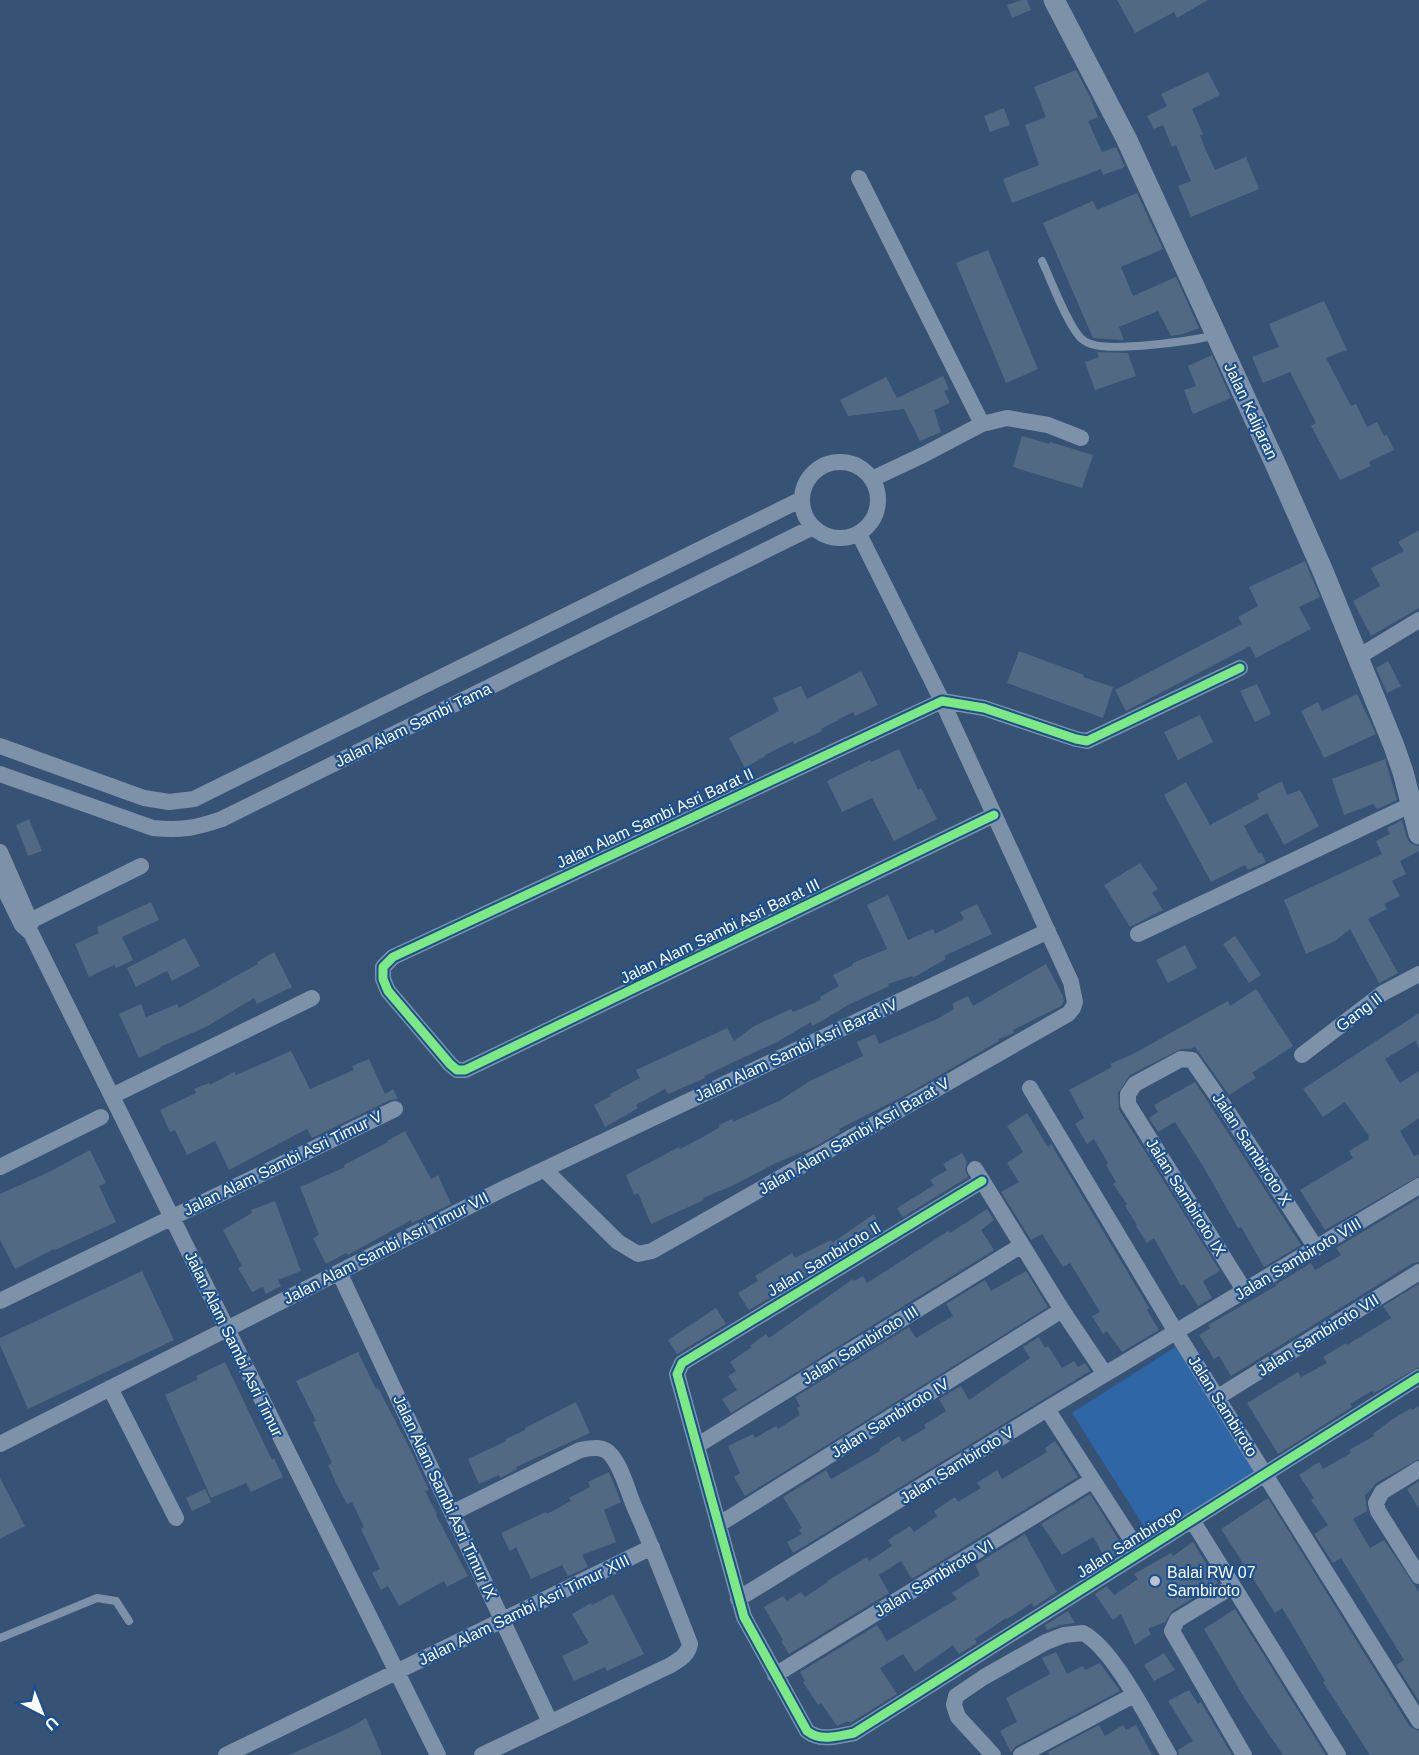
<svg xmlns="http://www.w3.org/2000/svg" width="1419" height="1755" font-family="Arial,sans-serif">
  <rect width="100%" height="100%" fill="#365274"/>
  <path fill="#2f66a5" d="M 1183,1342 L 1266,1473 L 1155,1544 L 1072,1413 Z"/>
  <path fill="#526984" d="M 1022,0 L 1027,0 L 1031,10 L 1012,18 L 1007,5 Z
    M 1117,0 L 1208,0 L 1177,18 L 1174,12 L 1135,33 Z
    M 1076,70 L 1091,99 L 1098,117 L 1088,121 L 1102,152 L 1116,147 L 1125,167 L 1103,175 L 1101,169 L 1012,203 L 1003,179 L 1039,165 L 1025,125 L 1046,117 L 1034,87 Z
    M 1208,72 L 1220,95 L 1192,109 L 1203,134 L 1200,135 L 1205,148 L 1215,170 L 1246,157 L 1259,189 L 1191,217 L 1178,186 L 1191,181 L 1181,158 L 1176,145 L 1172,147 L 1163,125 L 1154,129 L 1147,116 L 1167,106 L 1161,94 Z
    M 1004,108 L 1010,125 L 990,132 L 984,116 Z
    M 1137,193 L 1163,249 L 1121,267 L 1133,296 L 1176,277 L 1199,328 L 1183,334 L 1171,336 L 1158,311 L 1119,327 L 1124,340 L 1093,338 L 1043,223 L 1093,201 L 1097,210 Z
    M 988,250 L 1038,369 L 1006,383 L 956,263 Z
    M 1324,301 L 1347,350 L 1326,358 L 1351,406 L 1356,404 L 1367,427 L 1377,422 L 1384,436 L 1387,435 L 1394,450 L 1369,462 L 1371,466 L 1340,480 L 1311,426 L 1316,423 L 1290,372 L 1263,383 L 1252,357 L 1279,347 L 1269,324 Z
    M 1097,352 L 1128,353 L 1136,376 L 1095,390 L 1085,362 L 1099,357 Z
    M 1212,355 L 1231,398 L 1193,414 L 1184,390 L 1196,386 L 1188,366 Z
    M 943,376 L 949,389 L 944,391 L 950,403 L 934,410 L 941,432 L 920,441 L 904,409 L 848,416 L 840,400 L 886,377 L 897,398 Z
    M 1022,436 L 1049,444 L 1050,442 L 1093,455 L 1082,488 L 1013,467 Z
    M 1419,530 L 1419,608 L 1371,636 L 1353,601 L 1380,586 L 1371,568 L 1404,551 L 1398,542 Z
    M 1305,561 L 1320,597 L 1299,607 L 1311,629 L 1256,658 L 1250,646 L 1126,711 L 1115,690 L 1242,624 L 1238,617 L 1258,606 L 1249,587 Z
    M 1019,651 L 1084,675 L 1083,677 L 1113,687 L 1103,718 L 1007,683 Z
    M 1388,661 L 1401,686 L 1387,693 L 1376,668 Z
    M 861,671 L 878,705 L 855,716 L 853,712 L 821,729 L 822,731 L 794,744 L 793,741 L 765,755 L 765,756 L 745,768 L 729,738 L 779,711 L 773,698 L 801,686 L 807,699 Z
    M 1257,684 L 1271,714 L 1255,722 L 1240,691 Z
    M 1357,694 L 1376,734 L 1324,758 L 1301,711 L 1318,702 L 1322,711 Z
    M 1200,715 L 1213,742 L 1178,760 L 1164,732 Z
    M 899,749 L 918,790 L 921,788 L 937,819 L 894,841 L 872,798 L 842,812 L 827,781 L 870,760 L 871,762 Z
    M 1385,759 L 1397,800 L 1377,809 L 1373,804 L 1344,815 L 1332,779 Z
    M 1282,781 L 1287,795 L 1300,790 L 1319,826 L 1284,845 L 1267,813 L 1244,826 L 1259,854 L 1261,852 L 1266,862 L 1248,870 L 1245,865 L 1211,882 L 1164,795 L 1186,782 L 1210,825 L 1259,799 L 1257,794 Z
    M 29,819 L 42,851 L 28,856 L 16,825 Z
    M 1402,820 L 1407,838 L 1410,843 L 1419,846 L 1419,851 L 1400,861 L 1406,874 L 1392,881 L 1400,896 L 1384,904 L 1387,909 L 1368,919 L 1398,973 L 1379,983 L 1350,929 L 1335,941 L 1306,954 L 1284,900 L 1382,854 L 1376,841 L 1390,834 L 1387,828 Z
    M 1140,863 L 1158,889 L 1152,893 L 1163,910 L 1130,927 L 1104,885 Z
    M 888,895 L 908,940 L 933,929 L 935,934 L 964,919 L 960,912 L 977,904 L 992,934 L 944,956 L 946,959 L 913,978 L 912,976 L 888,984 L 889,986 L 848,1005 L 820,1022 L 812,1026 L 811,1022 L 777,1042 L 704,1076 L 705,1078 L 668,1094 L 665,1089 L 636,1105 L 638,1108 L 605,1127 L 594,1105 L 611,1096 L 610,1094 L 640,1078 L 636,1070 L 727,1028 L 734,1041 L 754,1026 L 791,1009 L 793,1012 L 821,1000 L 820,997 L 839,986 L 833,975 L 853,965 L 853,963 L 887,949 L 867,905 Z
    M 151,902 L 159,920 L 122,937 L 133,960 L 116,968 L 114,965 L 89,977 L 75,944 L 99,933 L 97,927 Z
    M 1235,936 L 1261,975 L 1249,983 L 1223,944 Z
    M 185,938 L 200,966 L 172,981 L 167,971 L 136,987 L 127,968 Z
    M 1185,945 L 1197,968 L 1168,983 L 1156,960 Z
    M 274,952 L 292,987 L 257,1004 L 254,998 L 206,1027 L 160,1047 L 161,1048 L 139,1058 L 119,1014 L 141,1004 L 146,1017 L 177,1004 L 179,1008 L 258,964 L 257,962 Z
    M 1046,964 L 1063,996 L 1064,1001 L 1061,1006 L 1013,1030 L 1014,1033 L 999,1039 L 999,1041 L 900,1098 L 839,1129 L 840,1132 L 816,1146 L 774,1164 L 732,1186 L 703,1198 L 704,1200 L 651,1224 L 638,1193 L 634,1195 L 626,1175 L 679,1147 L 680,1149 L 703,1137 L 720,1127 L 719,1125 L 732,1119 L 733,1122 L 779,1101 L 810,1081 L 863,1056 L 857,1042 L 875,1034 L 879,1044 L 939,1018 L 954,1009 L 952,1004 L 968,996 L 973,1006 Z
    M 1256,989 L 1293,1046 L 1252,1073 L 1256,1078 L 1229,1095 L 1195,1047 L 1191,1049 L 1181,1049 L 1130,1075 L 1118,1093 L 1119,1110 L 1220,1271 L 1203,1281 L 1212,1298 L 1198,1306 L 1184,1284 L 1181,1286 L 1154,1238 L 1147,1243 L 1136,1226 L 1137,1225 L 1125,1206 L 1127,1204 L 1113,1184 L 1116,1182 L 1106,1165 L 1108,1163 L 1094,1139 L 1087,1144 L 1075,1124 L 1084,1118 L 1069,1090 L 1112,1067 L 1110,1064 L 1133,1054 L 1228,1001 L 1230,1006 Z
    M 1419,1013 L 1419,1048 L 1415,1041 L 1385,1059 L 1400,1083 L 1419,1071 L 1419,1118 L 1400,1131 L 1414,1156 L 1419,1154 L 1419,1176 L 1325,1230 L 1300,1190 L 1353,1158 L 1349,1151 L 1369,1139 L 1368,1137 L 1369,1136 L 1345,1102 L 1323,1117 L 1303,1089 Z
    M 291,1051 L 310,1089 L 354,1070 L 352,1066 L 369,1059 L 385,1094 L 393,1089 L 398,1099 L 390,1100 L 312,1138 L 307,1129 L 229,1170 L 215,1141 L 187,1155 L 175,1130 L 170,1132 L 160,1110 L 196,1093 L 194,1089 L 209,1083 L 210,1085 L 234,1072 L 236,1075 Z
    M 1195,1082 L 1301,1245 L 1264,1267 L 1241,1227 L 1238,1228 L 1203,1166 L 1175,1122 L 1158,1132 L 1149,1118 L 1158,1112 L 1154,1105 Z
    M 1027,1113 L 1048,1147 L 1051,1144 L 1149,1308 L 1147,1310 L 1159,1330 L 1122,1352 L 1107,1331 L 1103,1334 L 1092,1316 L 1100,1312 L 1070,1263 L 1063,1267 L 1042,1234 L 1031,1240 L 1001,1192 L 1019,1182 L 1007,1163 L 1023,1152 L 1007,1126 Z
    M 405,1131 L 431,1179 L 438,1175 L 451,1204 L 412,1223 L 411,1220 L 348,1255 L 346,1253 L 326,1264 L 313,1238 L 319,1235 L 300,1187 L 345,1167 L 344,1165 L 388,1142 L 387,1141 Z
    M 90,1150 L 106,1183 L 99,1186 L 116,1222 L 55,1250 L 54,1249 L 15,1269 L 0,1240 L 0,1194 L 49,1172 Z
    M 962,1153 L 967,1162 L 965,1169 L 968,1177 L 903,1217 L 897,1208 L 934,1185 L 930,1180 L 947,1170 L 943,1164 Z
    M 1419,1198 L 1419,1262 L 1413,1263 L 1231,1376 L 1219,1356 L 1214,1359 L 1199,1335 L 1210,1328 L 1208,1325 L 1276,1286 L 1275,1285 L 1311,1263 L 1315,1270 L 1341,1255 L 1336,1248 Z
    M 275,1201 L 301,1271 L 278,1280 L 281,1286 L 266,1294 L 263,1287 L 252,1292 L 238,1268 L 242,1266 L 223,1230 L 252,1213 L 251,1210 Z
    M 987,1209 L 994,1220 L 981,1230 L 994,1250 L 731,1413 L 722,1399 L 737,1390 L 728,1376 L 736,1371 L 730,1362 L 752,1347 L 750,1346 L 766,1334 L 769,1338 L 853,1279 L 854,1281 L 863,1276 L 867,1283 L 948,1231 L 950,1233 Z
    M 874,1214 L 882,1230 L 749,1310 L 738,1293 L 758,1281 L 755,1276 L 792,1253 L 795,1258 L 831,1240 L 832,1243 Z
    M 142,1271 L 174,1340 L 28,1409 L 0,1345 L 0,1338 Z
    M 1026,1271 L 1048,1307 L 745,1496 L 734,1477 L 740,1473 L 728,1446 L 753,1434 L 755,1438 L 776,1426 L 778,1429 L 800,1415 L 797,1408 L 800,1406 L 795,1397 L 909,1327 L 916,1338 L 953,1316 L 946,1304 L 985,1280 L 991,1291 Z
    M 1419,1284 L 1419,1367 L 1374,1393 L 1372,1391 L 1350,1404 L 1352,1407 L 1278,1454 L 1247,1403 L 1298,1372 L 1301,1377 L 1327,1363 L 1323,1357 L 1346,1343 L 1347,1345 L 1391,1318 L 1383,1306 Z
    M 716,1308 L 726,1324 L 677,1354 L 668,1340 Z
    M 1039,1337 L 1045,1348 L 1048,1346 L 1062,1368 L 1074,1361 L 1078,1367 L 1085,1363 L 1090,1371 L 793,1553 L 787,1542 L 802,1534 L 799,1530 L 802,1528 L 783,1497 L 826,1470 L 831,1479 L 880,1451 L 879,1449 L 899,1436 L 902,1442 L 926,1428 L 924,1425 L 946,1411 L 939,1399 L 961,1386 L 969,1400 L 1030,1358 L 1023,1347 Z
    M 358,1352 L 376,1389 L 378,1388 L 410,1449 L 429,1490 L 425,1491 L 437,1514 L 436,1515 L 468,1576 L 447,1587 L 444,1581 L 399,1606 L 388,1586 L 381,1590 L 372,1573 L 380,1569 L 361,1529 L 364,1527 L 352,1502 L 347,1504 L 336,1483 L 328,1465 L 332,1463 L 313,1422 L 316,1421 L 296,1381 Z
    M 225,1362 L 272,1460 L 274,1458 L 283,1477 L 251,1492 L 246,1483 L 211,1498 L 165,1395 L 198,1379 L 196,1376 Z
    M 576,1402 L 590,1433 L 516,1467 L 517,1469 L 500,1478 L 499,1475 L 479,1484 L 468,1459 L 506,1441 L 506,1439 L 525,1430 L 525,1428 Z
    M 1419,1406 L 1419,1459 L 1376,1483 L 1370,1491 L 1365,1495 L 1367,1511 L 1353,1519 L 1370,1548 L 1384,1540 L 1419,1592 L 1419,1701 L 1396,1665 L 1404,1660 L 1341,1558 L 1333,1563 L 1314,1534 L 1328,1525 L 1311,1500 L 1314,1498 L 1299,1475 L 1319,1462 L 1323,1469 L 1351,1453 L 1349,1450 L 1374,1436 L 1373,1434 L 1391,1420 L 1411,1408 L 1412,1410 Z
    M 1055,1441 L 1078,1477 L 912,1579 L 901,1561 L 879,1575 L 889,1593 L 789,1654 L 781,1641 L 783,1640 L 764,1607 L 783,1596 L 787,1601 L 801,1592 L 805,1597 L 828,1582 L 827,1581 L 867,1557 L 869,1561 L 892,1546 L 888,1540 L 910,1526 L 914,1532 L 937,1516 L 934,1511 L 955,1497 L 958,1502 L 981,1488 L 977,1483 L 997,1470 L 1002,1479 L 1047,1452 L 1045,1448 Z
    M 609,1472 L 621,1502 L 604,1510 L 616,1542 L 582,1555 L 588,1567 L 568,1576 L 562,1565 L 531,1579 L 516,1547 L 510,1551 L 501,1533 L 546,1512 L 547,1514 L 571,1501 L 569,1498 L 590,1487 L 588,1482 Z
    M 0,1478 L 25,1526 L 0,1539 Z
    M 1419,1481 L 1419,1509 L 1407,1489 Z
    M 205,1489 L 211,1502 L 192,1511 L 186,1498 Z
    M 1090,1494 L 1125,1550 L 1107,1561 L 1093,1537 L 1062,1555 L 1041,1524 Z
    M 1268,1498 L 1410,1727 L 1419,1731 L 1419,1755 L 1370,1755 L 1323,1682 L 1325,1681 L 1287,1616 L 1282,1608 L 1275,1613 L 1221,1529 Z
    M 1025,1534 L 1057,1592 L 1034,1607 L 1032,1603 L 1007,1619 L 1006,1618 L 975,1639 L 977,1643 L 959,1654 L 953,1645 L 915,1672 L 903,1654 L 880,1668 L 897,1694 L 850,1723 L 848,1721 L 837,1726 L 821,1703 L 818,1705 L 803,1682 L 805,1681 L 800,1672 L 877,1625 L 887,1641 L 957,1599 L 952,1593 L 980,1575 L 975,1565 Z
    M 1193,1542 L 1218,1583 L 1172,1611 L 1165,1622 L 1148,1629 L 1151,1634 L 1135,1645 L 1121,1614 L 1113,1620 L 1095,1594 L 1107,1586 L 1114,1595 L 1138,1579 L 1134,1574 L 1171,1553 L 1173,1556 Z
    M 613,1594 L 644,1654 L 607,1671 L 605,1667 L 574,1681 L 562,1656 L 589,1643 L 572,1614 L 591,1603 L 592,1605 Z
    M 1235,1609 L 1326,1755 L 1283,1755 L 1245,1699 L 1204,1629 Z
    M 1068,1611 L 1075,1623 L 1060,1625 L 1047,1630 L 1045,1625 Z
    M 1056,1652 L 1067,1674 L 1083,1666 L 1085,1670 L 1100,1663 L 1120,1691 L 1016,1746 L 1011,1752 L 1000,1731 L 1017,1722 L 1006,1698 L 1050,1674 L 1042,1658 Z
    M 1164,1653 L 1175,1670 L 1154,1681 L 1144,1665 Z
    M 1189,1690 L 1198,1704 L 1201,1702 L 1232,1755 L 1179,1755 L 1178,1750 L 1193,1741 L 1168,1701 Z
    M 366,1718 L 382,1755 L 289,1755 L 349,1728 Z
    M 1099,1725 L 1105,1736 L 1123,1725 L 1126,1730 L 1136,1725 L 1152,1755 L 1050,1755 L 1048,1752 Z"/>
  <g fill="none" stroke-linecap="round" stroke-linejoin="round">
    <path stroke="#7d92a8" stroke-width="8" d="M 1042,261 C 1051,280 1066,321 1079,336 C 1081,339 1087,343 1091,344 C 1112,352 1192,341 1216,335
      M 0,1638 L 97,1598 L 116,1601 L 129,1621"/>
    <path stroke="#7d92a8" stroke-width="16" d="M 859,178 L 982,424
      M802 500a38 38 0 1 1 76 0a38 38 0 1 1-76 0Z
      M 872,479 L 925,454 L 982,424 L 1007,418 L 1048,425 L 1081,438
      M 1358,657 L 1419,620
      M 0,746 L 144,798 L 169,802 L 194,799 L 802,499
      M 0,774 L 153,828 C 180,831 196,828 222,819 L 813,527
      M 994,815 L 465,1070 L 457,1070 L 450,1064 L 388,991 L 383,979 L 383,967 L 393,957 L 942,701 L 984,708 L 1076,739 L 1087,741 L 1240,668
      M 0,852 L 31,923
      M 0,880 L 22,925 L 31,933 L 438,1755
      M 22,925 L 141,866
      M 1138,934 L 1419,801
      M 1302,1055 L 1383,993 L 1419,974
      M 1030,1088 L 1176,1332 L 1419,1721
      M 112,1096 L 312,998
      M 0,1167 L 101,1117
      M 975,1169 L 1062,1310 L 1105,1374
      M 545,1170 L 618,1242 L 638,1254 L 652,1251 L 1068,1014 L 1073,1008 L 1075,1002 L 1071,982 L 942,701 L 859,534
      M 982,1181 L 682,1363 L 677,1374 L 744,1617 L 807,1731 C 821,1742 837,1736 854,1733 L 1419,1377
      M 339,1272 L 550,1722
      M 1244,1290 L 1128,1104 L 1128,1094 L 1135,1084 L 1181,1059 L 1192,1060 L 1224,1106 L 1316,1248
      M 0,1301 L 395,1109
      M 110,1388 L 176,1518
      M 1218,1397 L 1419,1272
      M 1047,1409 L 1140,1553
      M 0,1444 L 507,1187 L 1048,931
      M 698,1445 L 1022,1245
      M 1419,1469 L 1382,1492 L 1376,1503 L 1378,1511 L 1419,1576
      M 452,1513 L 580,1450 C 591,1448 603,1445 611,1455 C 622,1468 627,1489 634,1506 C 654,1551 672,1598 690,1644 C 688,1655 680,1659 671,1665 L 482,1755
      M 1192,1520 L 1338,1755
      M 718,1525 L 1062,1310
      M 1233,1586 L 1177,1620 L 1172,1631 L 1244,1755
      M 738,1599 L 1047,1409 L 1419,1186
      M 775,1675 L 1093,1480
      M 226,1755 L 652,1547
      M 993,1755 L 958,1717 L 954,1705 L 956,1696 L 984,1677 L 1046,1642 L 1064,1635 L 1083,1633 C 1114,1649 1150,1723 1169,1755
      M 1021,1755 L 1134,1695"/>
    <path stroke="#7d92a8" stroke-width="21" d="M 1054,0 L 1126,138 L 1275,463 L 1322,569 L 1394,746 L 1403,772 L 1419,834"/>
    <defs>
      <path id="cycleway" d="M 994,815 L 465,1070 L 457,1070 L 450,1064 L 388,991 L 383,979 L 383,967 L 393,957 L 942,701 L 984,708 L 1076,739 L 1087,741 L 1240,668
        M 982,1181 L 682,1363 L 677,1374 L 744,1617 L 807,1731 C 821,1742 837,1736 854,1733 L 1419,1377"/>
    </defs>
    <use href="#cycleway" stroke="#1b4f8f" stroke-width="13"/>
    <use href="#cycleway" stroke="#7ce984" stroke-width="9"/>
  </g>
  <circle fill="#b9c2ce" stroke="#1b4f8f" stroke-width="2" cx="1155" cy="1581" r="6"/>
  <g text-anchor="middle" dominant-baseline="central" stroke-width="4.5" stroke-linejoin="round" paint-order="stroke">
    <g font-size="16" fill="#fff" stroke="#1b4f8f">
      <text transform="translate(1251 411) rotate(65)">Jalan Kalijaran</text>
      <text transform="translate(413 725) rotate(-26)">Jalan Alam Sambi Tama</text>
      <text transform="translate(655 818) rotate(-25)">Jalan Alam Sambi Asri Barat II</text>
      <text transform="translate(720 931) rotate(-26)">Jalan Alam Sambi Asri Barat III</text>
      <text transform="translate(1359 1012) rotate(-37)">Gang II</text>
      <text transform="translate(796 1050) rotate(-25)">Jalan Alam Sambi Asri Barat IV</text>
      <text transform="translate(854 1136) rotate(-30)">Jalan Alam Sambi Asri Barat V</text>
      <text transform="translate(1252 1149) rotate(57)">Jalan Sambiroto X</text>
      <text transform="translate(283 1163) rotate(-26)">Jalan Alam Sambi Asri Timur V</text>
      <text transform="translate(1186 1197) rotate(58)">Jalan Sambiroto IX</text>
      <text transform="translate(386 1248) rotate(-27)">Jalan Alam Sambi Asri Timur VII</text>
      <text transform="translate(824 1259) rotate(-31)">Jalan Sambiroto II</text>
      <text transform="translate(1298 1259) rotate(-31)">Jalan Sambiroto VIII</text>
      <text transform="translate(1318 1335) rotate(-32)">Jalan Sambiroto VII</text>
      <text transform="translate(234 1344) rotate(64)">Jalan Alam Sambi Asri Timur</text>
      <text transform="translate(860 1345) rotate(-32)">Jalan Sambiroto III</text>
      <text transform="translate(1223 1406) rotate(58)">Jalan Sambiroto</text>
      <text transform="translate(890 1418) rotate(-32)">Jalan Sambiroto IV</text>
      <text transform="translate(957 1465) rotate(-32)">Jalan Sambiroto V</text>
      <text transform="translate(445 1497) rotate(65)">Jalan Alam Sambi Asri Timur IX</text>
      <text transform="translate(1129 1542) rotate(-32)">Jalan Sambirogo</text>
      <text transform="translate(934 1578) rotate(-31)">Jalan Sambiroto VI</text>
      <text transform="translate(524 1610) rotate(-26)">Jalan Alam Sambi Asri Timur XIII</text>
    </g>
    <g font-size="16" fill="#fff" stroke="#1b4f8f" text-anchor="start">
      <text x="1167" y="1572">Balai RW 07<tspan x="1167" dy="18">Sambiroto</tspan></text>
    </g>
  </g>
  <g transform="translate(42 1713) rotate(138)" stroke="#1b4f8f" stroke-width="4.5" paint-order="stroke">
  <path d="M0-4.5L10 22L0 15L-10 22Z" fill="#ffffff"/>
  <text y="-9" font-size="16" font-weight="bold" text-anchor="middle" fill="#ffffff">U</text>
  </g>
</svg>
